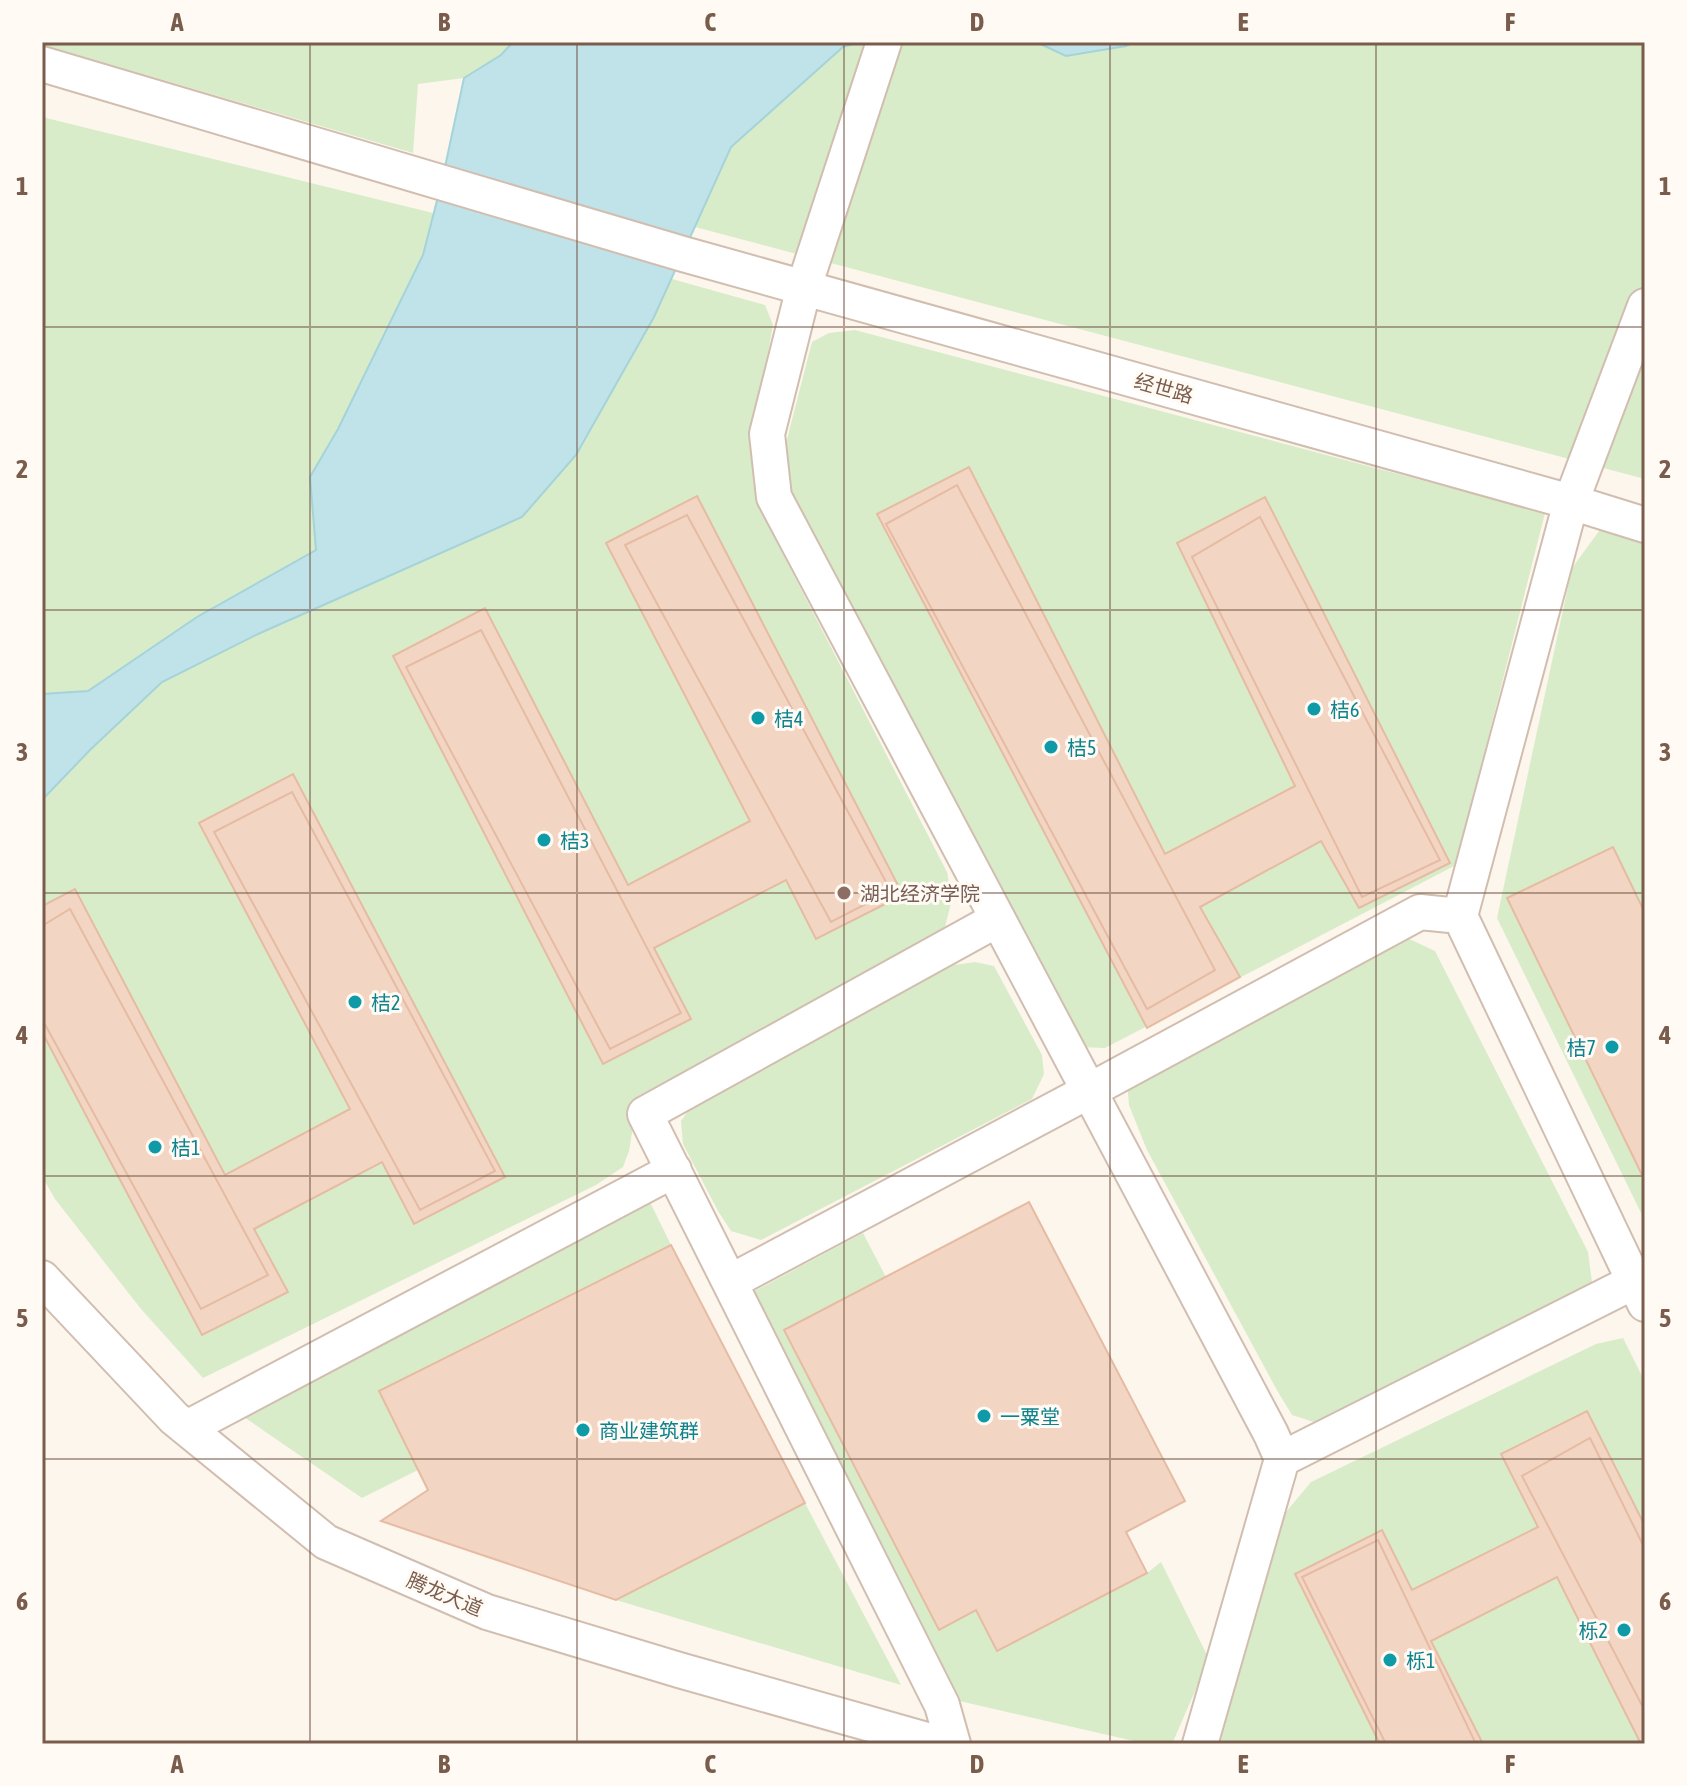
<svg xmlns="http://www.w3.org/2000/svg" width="1687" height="1786" font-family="'Asap Condensed','Noto Sans SC',sans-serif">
  <rect width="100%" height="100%" fill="#fdf6ec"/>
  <path fill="#d8ecc9" d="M 43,42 L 513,42 L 501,55 L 464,78 L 418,84 L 413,153 L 44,45 Z
    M 860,42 L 1036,42 L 1066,56 L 1126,46 L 1134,42 L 1645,42 L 1645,479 L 695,227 L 731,147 L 844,47 Z
    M 42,117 L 433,213 L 423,255 L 338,429 L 310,477 L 316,550 L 197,617 L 88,691 L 42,694 Z
    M 672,279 L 765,305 L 773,325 L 752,439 L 755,479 L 771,531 L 947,872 L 952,899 L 943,935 L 638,1096 L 629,1151 L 623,1167 L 596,1185 L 203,1378 L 141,1309 L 55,1199 L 42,1176 L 42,800 L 90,750 L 162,682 L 258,634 L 576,455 L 654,317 Z
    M 855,330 L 1545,513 L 1456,865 L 1105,1048 L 1080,1047 L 796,507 L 787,484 L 784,451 L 812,342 L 829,333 Z
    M 1602,527 L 1645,539 L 1645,1221 L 1497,918 L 1572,568 Z
    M 1403,936 L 1435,951 L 1588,1252 L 1592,1282 L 1582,1300 L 1320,1424 L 1292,1415 L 1278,1392 L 1147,1150 L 1129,1105 L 1127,1081 Z
    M 975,962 L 994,966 L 1042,1055 L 1044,1074 L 1032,1099 L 761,1240 L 731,1231 L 718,1211 L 683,1144 L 681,1121 L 695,1101 L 954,965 Z
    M 649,1200 L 671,1245 L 380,1391 L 418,1470 L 362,1498 L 241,1415 Z
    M 863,1233 L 886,1277 L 784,1331 L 939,1629 L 976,1610 L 997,1650 L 1147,1573 L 1161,1562 L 1209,1659 L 1172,1744 L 1147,1744 L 955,1700 L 753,1292 Z
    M 1623,1338 L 1645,1382 L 1645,1744 L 1215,1744 L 1214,1739 L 1286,1512 L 1311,1482 L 1596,1344 Z
    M 805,1503 L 901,1685 L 616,1600 Z"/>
  <path fill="#bfe3e8" stroke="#a5d3da" stroke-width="2" d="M 513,42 L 860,42 L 843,47 L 731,147 L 654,317 L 576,455 L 522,517 L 258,634 L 162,682 L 90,750 L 42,800 L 42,694 L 88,691 L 197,617 L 316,550 L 310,477 L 338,429 L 423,255 L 442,181 L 464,78 L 501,55 Z
    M 1036,42 L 1134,42 L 1126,46 L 1066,56 Z"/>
  <path fill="#f3d5c3" stroke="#e6bba3" stroke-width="2" d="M 969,467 L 1165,854 L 1295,786 L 1177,543 L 1265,497 L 1450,863 L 1359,908 L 1321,841 L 1200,907 L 1240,977 L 1147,1028 L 877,514 Z
    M 957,485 L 1215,970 L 1147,1009 L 886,524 Z
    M 697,496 L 903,895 L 816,939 L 786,880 L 654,948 L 691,1019 L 603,1064 L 393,656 L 485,608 L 628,885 L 750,821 L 606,543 Z
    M 687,515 L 891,891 L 831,922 L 625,545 Z
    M 1260,517 L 1440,860 L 1362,897 L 1192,557 Z
    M 481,630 L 681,1013 L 610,1049 L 406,667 Z
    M 293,774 L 505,1177 L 414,1224 L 382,1162 L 254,1229 L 288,1292 L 202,1335 L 42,1032 L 42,906 L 75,889 L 225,1175 L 350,1109 L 199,823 Z
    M 292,792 L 495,1171 L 420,1210 L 214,832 Z
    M 1613,847 L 1645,913 L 1645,1181 L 1507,898 Z
    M 70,909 L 268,1275 L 201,1309 L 42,1019 L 42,926 Z
    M 1029,1202 L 1185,1501 L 1126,1532 L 1147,1573 L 997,1651 L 976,1610 L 939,1630 L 784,1330 Z
    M 671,1245 L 805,1503 L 616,1600 L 381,1521 L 428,1490 L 379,1391 Z
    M 1587,1411 L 1645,1526 L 1645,1744 L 1641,1744 L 1557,1577 L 1431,1641 L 1483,1744 L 1380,1744 L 1295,1574 L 1382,1530 L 1412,1590 L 1538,1527 L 1501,1454 Z
    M 1590,1438 L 1645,1549 L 1645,1711 L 1522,1476 Z
    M 1378,1540 L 1476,1744 L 1386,1744 L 1302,1577 Z"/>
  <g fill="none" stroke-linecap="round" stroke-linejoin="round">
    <defs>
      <path id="street" d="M 884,42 L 804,287 L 767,434 L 774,497 L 1271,1434 L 1282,1459
        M 42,64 L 683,254 L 1571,502 L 1645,525
        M 1645,306 L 1571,502 L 1460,916 L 1645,1304
        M 42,1278 L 174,1418 L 326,1542 L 487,1612 L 679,1670 L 941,1744
        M 730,1282 L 1089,1091 L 1420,912 L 1460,916
        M 187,1428 L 674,1170
        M 953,1744 L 942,1705 L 645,1114 L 998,919
        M 1200,1744 L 1282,1459 L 1645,1276"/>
    </defs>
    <use href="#street" stroke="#d1beb0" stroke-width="38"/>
    <use href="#street" stroke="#fff" stroke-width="34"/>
  </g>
  <path fill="none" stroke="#7a5c4d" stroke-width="2" stroke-opacity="0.55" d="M 310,42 L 310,1744M 577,42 L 577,1744M 844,42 L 844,1744M 1110,42 L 1110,1744M 1376,42 L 1376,1744M 42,327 L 1645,327M 42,610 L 1645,610M 42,893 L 1645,893M 42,1176 L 1645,1176M 42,1459 L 1645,1459"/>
  <g fill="#0f9aa8" stroke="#fffaf3" stroke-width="3">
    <circle cx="1314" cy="709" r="8"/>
    <circle cx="758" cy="718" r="8"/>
    <circle cx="1051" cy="747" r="8"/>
    <circle cx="544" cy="840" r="8"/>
    <circle cx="355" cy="1002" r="8"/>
    <circle cx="1612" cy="1047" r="8"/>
    <circle cx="155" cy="1147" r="8"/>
    <circle cx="984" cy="1416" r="8"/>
    <circle cx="583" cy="1430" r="8"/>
    <circle cx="1624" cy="1630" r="8"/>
    <circle cx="1390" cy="1660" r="8"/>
  </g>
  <circle fill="#8d6e63" stroke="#fffaf3" stroke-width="3" cx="844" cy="893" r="8"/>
  <g text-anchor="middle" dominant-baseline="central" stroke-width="6" stroke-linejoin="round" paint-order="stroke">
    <g font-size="20" fill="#7a5c4d" stroke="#fffaf3">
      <text transform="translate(1164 388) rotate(16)">经世路</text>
      <text transform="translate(445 1594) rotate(23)">腾龙大道</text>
    </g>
    <g font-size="20" fill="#0d838f" stroke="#fffaf3" text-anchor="start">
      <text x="1330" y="709">桔6</text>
      <text x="774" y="718">桔4</text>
      <text x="1067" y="747">桔5</text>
      <text x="560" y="840">桔3</text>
      <text x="371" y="1002">桔2</text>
      <text x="1596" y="1047" text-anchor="end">桔7</text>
      <text x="171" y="1147">桔1</text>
      <text x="1000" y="1416">一粟堂</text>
      <text x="599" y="1430">商业建筑群</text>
      <text x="1608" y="1630" text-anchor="end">栎2</text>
      <text x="1406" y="1660">栎1</text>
    </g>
    <g font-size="20" fill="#785e54" stroke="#fffaf3" text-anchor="start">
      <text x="860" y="893">湖北经济学院</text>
    </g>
  </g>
  <rect width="1687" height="1786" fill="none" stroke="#fffaf3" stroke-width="88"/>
  <rect x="44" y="44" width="1599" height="1698" fill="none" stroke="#7a5c4d" stroke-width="3"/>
  <g font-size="26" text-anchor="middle" font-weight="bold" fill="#7a5c4d">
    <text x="177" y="31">A</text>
    <text x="444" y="31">B</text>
    <text x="710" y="31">C</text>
    <text x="977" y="31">D</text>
    <text x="1243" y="31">E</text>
    <text x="1510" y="31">F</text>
    <text x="22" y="195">1</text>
    <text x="1665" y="195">1</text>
    <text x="22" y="478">2</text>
    <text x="1665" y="478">2</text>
    <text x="22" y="761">3</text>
    <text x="1665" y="761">3</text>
    <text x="22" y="1044">4</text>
    <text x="1665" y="1044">4</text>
    <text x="22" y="1327">5</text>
    <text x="1665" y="1327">5</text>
    <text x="22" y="1610">6</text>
    <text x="1665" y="1610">6</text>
    <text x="177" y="1773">A</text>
    <text x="444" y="1773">B</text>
    <text x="710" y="1773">C</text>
    <text x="977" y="1773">D</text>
    <text x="1243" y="1773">E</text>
    <text x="1510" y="1773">F</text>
  </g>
</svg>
